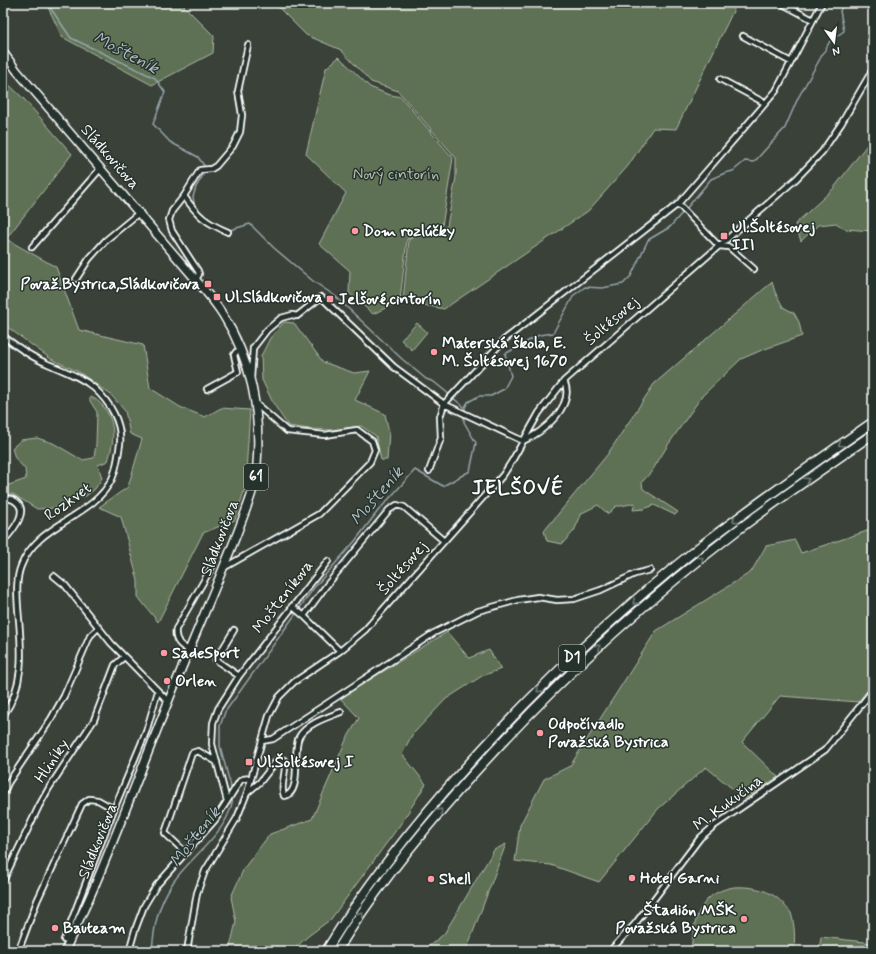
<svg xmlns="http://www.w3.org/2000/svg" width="876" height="954" font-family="Mynerve,sans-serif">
  <rect width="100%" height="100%" fill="#3a4138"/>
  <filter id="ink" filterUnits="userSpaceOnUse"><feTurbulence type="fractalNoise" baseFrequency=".025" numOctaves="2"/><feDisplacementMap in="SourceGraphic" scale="8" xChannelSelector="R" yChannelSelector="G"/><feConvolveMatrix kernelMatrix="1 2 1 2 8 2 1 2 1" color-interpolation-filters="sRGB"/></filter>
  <g filter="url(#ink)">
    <path fill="#5e7154" stroke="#aeb8aa" d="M 46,3 L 179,3 L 182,4 L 214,36 L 213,53 L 152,85 L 62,37 Z
      M 274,3 L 737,3 L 676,129 L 653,128 L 628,166 L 588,211 L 444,309 L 403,301 L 409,239 L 447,226 L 456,177 L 456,158 L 398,91 L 371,82 L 341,50 L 306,35 Z
      M 339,57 L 370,87 L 387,94 L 401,97 L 453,158 L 442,226 L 407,239 L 400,301 L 373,314 L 349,293 L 350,271 L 319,244 L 346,193 L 306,154 L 326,68 Z
      M 3,79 L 24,99 L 72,154 L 6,239 L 56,267 L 79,330 L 143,345 L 150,388 L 180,407 L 205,417 L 221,408 L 250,410 L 245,488 L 235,520 L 203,533 L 158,622 L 138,597 L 138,581 L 121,517 L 99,507 L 128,487 L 142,439 L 130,434 L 125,411 L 111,395 L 79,372 L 51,359 L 3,324 Z
      M 873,137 L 873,210 L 872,213 L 873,231 L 845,229 L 836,223 L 818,225 L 801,241 L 795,224 L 833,189 Z
      M 772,282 L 775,292 L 783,307 L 794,313 L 799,322 L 802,336 L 762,350 L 741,359 L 702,396 L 668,445 L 652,471 L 642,482 L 643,489 L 678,512 L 675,515 L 654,505 L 644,509 L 633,510 L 635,503 L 621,506 L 616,506 L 608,514 L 598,505 L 582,513 L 574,531 L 562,544 L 547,541 L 544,531 L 607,455 L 654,384 Z
      M 284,322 L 294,323 L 323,362 L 354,373 L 370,371 L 355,400 L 385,414 L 389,432 L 387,460 L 381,460 L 376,436 L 361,426 L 331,430 L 310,429 L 288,426 L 273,403 L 262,380 L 261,356 L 270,338 Z
      M 417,323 L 427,332 L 412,350 L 401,340 Z
      M 90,397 C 95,398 98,401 102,405 C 117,422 114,442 108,461 L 98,465 L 102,478 L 95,489 L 86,496 L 69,500 L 54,508 L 37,509 L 13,494 L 3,495 L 3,487 L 26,479 L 25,469 L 15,458 L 12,448 L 21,440 L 37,438 L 53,443 L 82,460 L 94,458 L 96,444 L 97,412 L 90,401 Z
      M 873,529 L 873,683 L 858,702 L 780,696 L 742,742 L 778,777 L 745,799 L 706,767 L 658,809 L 599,882 L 551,865 L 515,861 L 520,825 L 544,779 L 570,766 L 656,631 L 751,572 L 766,546 L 795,540 L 801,553 Z
      M 447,632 L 469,658 L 489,650 L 501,669 L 482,676 L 446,699 L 412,735 L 402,754 L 426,784 L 402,822 L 331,919 L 307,937 L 292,951 L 229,951 L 236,922 L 231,897 L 244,868 L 270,834 L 312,819 L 346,740 L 359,718 L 340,698 Z
      M 506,844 L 466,951 L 423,951 L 444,934 L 494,850 Z
      M 734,887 C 753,886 773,890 785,906 C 787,908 790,911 791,913 C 795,925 795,939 794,951 L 691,951 C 694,920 698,893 734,887 Z
      M 821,937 L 873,943 L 873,951 L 819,951 Z"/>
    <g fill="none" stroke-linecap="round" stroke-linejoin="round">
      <path stroke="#95a6ac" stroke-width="1.5" d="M 47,3 L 71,38 L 155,78 L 165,92 L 153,124 L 170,142 L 198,157 L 205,167 L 203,175 L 196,187 L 193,197 L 195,208 L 213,222 L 230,230 L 250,224 L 274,248 L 313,281 L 335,296 L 402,359 L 426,379 L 434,382 L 450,395
        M 686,209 L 711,179 L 725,173 L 733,171 L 745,161 L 754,162 L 785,128 L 798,98 L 830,41 L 844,31 L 840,11 L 844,3
        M 452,397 L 465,408 L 465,412
        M 465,407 L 468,402 L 479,396 L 491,396 L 504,389 L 511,376 L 505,354 L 539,335 L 553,333 L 574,295 L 585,287 L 602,288 L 623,284 L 631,276 L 648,240 L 670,227 L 683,212
        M 299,609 L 313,589 L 355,541 L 378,511 L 415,470 L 443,486 L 470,471 L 476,443 L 464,422 L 464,416
        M 232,791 L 220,746 L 220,726 L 225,712 L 297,612
        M 152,951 C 154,925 158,906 172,884 C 190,856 233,830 233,794"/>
      <defs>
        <path id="street" d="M 781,3 L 813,20
          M 743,36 L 791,62
          M 720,79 L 765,103
          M 184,196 C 197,215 206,223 228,232
          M 678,204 L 719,246 L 729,247 L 754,269
          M 32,247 L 101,168
          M 76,279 L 89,259 L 106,240 L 140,212
          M 196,280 L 199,274 L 198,271 L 172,231 L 169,220 L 172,211 L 184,196 L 200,170 L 211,169 L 216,166 L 233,146 L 240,132 L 242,115 L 238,91 L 248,45
          M 3,336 C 16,346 31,357 46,363 C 63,371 80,376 94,388 C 110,402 122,423 120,444 C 118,456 117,468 112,479 C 93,518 37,523 21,566 C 16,578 17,594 18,608 C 21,646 27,682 3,716
          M 251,379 L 253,348 L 267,330 L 281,318 L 292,315 L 297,316 L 321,297 L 394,367 L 444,404 L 523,441 C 543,433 576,405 564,381
          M 207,389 L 238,372 L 234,355 L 236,352 L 241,350
          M 429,471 L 441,438 L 440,417 L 444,404 L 504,340 L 678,204 L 776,91 L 822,3
          M 3,499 C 8,498 11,498 15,501 C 31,511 11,532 3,542
          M 225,567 L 319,514 L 370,462 L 375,450 L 372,441 L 357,430 L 325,435 L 287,431 L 256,404
          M 54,576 L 65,585 L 111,643 L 169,702
          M 292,606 L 304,616
          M 234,630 L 216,660 L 239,676
          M 189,650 C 180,646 174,640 176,629 L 213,565
          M 340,651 L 304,616 L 326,586 L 389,510 L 397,505 L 404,507 L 444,541
          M 262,741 L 273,739 L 434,633 L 478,611 L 518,600 L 538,597 L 557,600 L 574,599 L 601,590 L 635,574 L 650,570
          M 247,793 L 260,782 L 278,759 L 284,760 C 288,772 279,784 284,796 C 303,794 292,750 299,737 C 307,723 328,717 341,712
          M 3,794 L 8,783 L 51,719 L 64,696 L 90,636 L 98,628
          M 227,801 L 212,744 L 213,723 L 218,709 L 239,676 L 328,561
          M 186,853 L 165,833 L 192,753 L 198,751 L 217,762
          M 3,881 L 39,806 L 49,788 L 94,720 L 115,665 L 124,657
          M 64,940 L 114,809 L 146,732 L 158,691
          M 16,951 L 21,944 L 37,901 L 82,804 L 89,799 L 98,800 L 114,809
          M 129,951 L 135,930 L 144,906 L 156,886 L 215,820 L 240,781 L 243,779 L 251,778
          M 187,951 L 197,893 L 205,871 L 237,818 L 247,793 L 269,716 L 279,697 L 294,682 L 340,651 L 365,630 L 503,475 L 512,461 L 539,413 L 564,381 L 796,179 L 822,152 L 841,124 L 873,69
          M 610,951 L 635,924 L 700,838 L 714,826 L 825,750 L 873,690"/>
        <path id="primary" d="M 3,52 L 17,71 L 196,280 C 205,291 215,302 223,315 C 251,359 261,412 257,464 C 256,488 246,509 238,531 C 223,570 206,609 190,648 C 157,727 128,807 95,885 C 86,907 74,929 65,951"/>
        <path id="highway" d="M 326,951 C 366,885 414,825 466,767 C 537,688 615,614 698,548 C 755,504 814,463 873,422
          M 337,951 C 373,891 418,836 465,783 C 547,691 637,607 735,532 C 780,498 827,466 873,434"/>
      </defs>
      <use href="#street" stroke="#fff" stroke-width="8"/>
      <use href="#primary" stroke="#fff" stroke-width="10"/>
      <use href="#highway" stroke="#fff" stroke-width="11"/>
      <use href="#street" stroke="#26332d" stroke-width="4.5"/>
      <use href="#primary" stroke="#26332d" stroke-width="7"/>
      <use href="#highway" stroke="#26332d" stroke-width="8"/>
    </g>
    <defs><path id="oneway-chevron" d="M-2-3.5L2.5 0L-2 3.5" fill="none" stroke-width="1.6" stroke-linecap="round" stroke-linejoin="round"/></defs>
    <g stroke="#727a76">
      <use href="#oneway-chevron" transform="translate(841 444) rotate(145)"/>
      <use href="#oneway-chevron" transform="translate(807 480) rotate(-35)"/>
      <use href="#oneway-chevron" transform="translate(735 520) rotate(143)"/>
      <use href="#oneway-chevron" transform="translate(701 559) rotate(-39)"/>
      <use href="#oneway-chevron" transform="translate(635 602) rotate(139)"/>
      <use href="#oneway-chevron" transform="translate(598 647) rotate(-43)"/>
      <use href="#oneway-chevron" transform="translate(539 690) rotate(136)"/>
      <use href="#oneway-chevron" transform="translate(440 811) rotate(-50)"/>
      <use href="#oneway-chevron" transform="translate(361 914) rotate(-55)"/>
    </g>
  </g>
  <g fill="#ff9aa2" stroke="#26332d" stroke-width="1.5">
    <circle cx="355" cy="231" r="4"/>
    <rect x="720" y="232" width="8" height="8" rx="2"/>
    <rect x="204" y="280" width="8" height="8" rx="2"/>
    <rect x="213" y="293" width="8" height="8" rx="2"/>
    <rect x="326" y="295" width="8" height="8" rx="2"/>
    <circle cx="434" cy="352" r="4"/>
    <circle cx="164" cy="653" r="4"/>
    <circle cx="167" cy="681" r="4"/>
    <circle cx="540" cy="733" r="4"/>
    <rect x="245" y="758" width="8" height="8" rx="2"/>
    <circle cx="632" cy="878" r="4"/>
    <circle cx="431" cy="879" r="4"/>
    <circle cx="744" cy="919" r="4"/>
    <circle cx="55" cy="928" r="4"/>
  </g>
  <g text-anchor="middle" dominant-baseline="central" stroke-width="3" stroke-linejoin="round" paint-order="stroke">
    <g fill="#26332d" stroke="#bec2c0" stroke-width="1">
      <rect x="244" y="464" width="24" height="26" rx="3"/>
      <rect x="559" y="645" width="26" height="26" rx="3"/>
    </g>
    <g font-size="15" font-weight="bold" fill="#fff">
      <text x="256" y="477">61</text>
      <text x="572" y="658">D1</text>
    </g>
    <g font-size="16" fill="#fff" stroke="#26332d">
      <text transform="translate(110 157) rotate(49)">Sládkovičova</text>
      <text transform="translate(612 321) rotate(-41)">Šoltésovej</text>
      <text transform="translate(68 502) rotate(-36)">Rozkvet</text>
      <text transform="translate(220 538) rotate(-69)">Sládkovičova</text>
      <text transform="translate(403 568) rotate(-49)">Šoltésovej</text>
      <text transform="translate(283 597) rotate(-52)">Mošteníkova</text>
      <text transform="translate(52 761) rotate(-57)">Hliníky</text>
      <text transform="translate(728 803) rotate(-37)">M. Kukučína</text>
      <text transform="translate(98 841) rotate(-68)">Sládkovičova</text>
    </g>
    <g font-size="16" fill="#b7bfb2" stroke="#26332d">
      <text x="396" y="174">Nový cintorín</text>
    </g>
    <g font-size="16" font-weight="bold" fill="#fff" stroke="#26332d" text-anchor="start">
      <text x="732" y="227">Ul.Šoltésovej<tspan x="732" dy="18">III</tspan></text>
      <text x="363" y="231">Dom rozlúčky</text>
      <text x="200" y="284" text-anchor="end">Považ.Bystrica,Sládkovičova</text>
      <text x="225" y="297">Ul.Sládkovičova</text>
      <text x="338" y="299">Jelšové,cintorín</text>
      <text x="442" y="343">Materská škola, E.<tspan x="442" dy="18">M. Šoltésovej 1670</tspan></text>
      <text x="172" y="653">SadeSport</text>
      <text x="175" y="681">Orlen</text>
      <text x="548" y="724">Odpočívadlo<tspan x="548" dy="18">Považská Bystrica</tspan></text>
      <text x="257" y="762">Ul.Šoltésovej I</text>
      <text x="640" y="878">Hotel Garni</text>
      <text x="439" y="879">Shell</text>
      <text x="736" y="910" text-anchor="end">Štadión MŠK<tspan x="736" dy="18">Považská Bystrica</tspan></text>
      <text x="63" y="928">Bauteam</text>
    </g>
    <g font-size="17" font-style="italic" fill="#b0bcc1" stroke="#26332d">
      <text transform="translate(126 53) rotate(28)">Mošteník</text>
      <text transform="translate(377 496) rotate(-49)">Mošteník</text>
      <text transform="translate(195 837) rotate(-52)">Mošteník</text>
    </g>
    <g font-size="20" font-weight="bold" letter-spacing="1" fill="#fff" stroke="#26332d">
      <text x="518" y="488">JELŠOVÉ</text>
    </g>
  </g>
  <rect width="876" height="954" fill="none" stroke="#26332d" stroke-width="16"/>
  <rect x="8" y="8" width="860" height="938" fill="none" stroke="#fff" stroke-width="1.5" filter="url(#ink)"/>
  <g transform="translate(834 42) rotate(166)" stroke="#26332d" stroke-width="3" paint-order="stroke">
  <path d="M0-3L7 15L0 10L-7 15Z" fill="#ffffff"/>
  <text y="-6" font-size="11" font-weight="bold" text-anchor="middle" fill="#ffffff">N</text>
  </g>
</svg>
